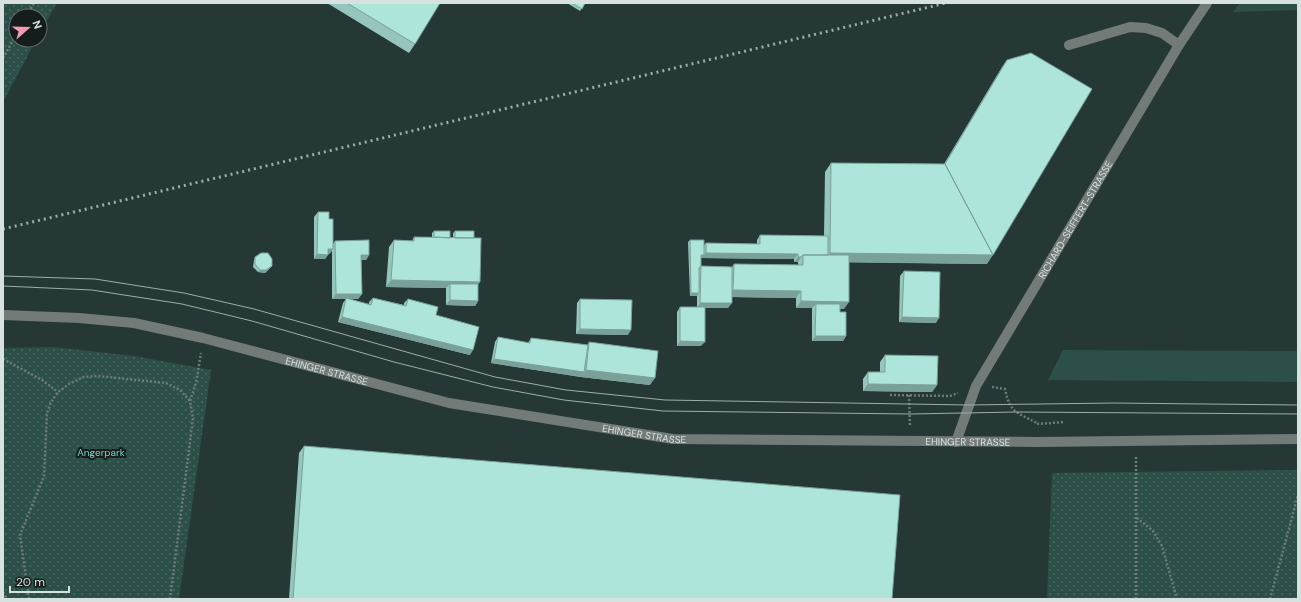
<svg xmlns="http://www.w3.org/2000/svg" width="1301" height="602" font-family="'DM Sans',sans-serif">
  <defs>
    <pattern id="park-dots" width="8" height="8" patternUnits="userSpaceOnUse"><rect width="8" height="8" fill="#2d4f49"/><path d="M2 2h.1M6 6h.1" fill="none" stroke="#4b6863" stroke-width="1.8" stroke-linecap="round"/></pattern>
  </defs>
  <rect width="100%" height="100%" fill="#263835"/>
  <path fill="#2d4f49" d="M 1240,3 L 1298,3 L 1298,10 L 1233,12 Z
    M 1063,350 L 1298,351 L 1298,382 L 1048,380 Z"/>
  <path fill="url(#park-dots)" d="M 3,3 L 57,3 L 40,32 L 40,16 L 16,16 L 16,40 L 36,40 L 3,102 Z
    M 53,347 L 134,356 L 211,370 L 179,599 L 3,599 L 3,348 Z
    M 1298,470 L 1297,599 L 1047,599 L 1052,473 Z"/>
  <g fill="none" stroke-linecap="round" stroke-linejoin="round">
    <path stroke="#6d7c7a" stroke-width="2.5" stroke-dasharray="2 2" stroke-linecap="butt" d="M 27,16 L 34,3
      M 3,58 L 16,35
      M 3,359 L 42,380 L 58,392
      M 992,387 L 1005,389 C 1010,413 1016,412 1037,423
      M 890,395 L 950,396 L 958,393
      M 909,395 L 910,427
      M 1037,424 L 1065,422
      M 1137,518 L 1153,531 L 1162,546 L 1177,599
      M 3,592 L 7,599
      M 29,599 L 20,535 L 44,476 L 47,413 L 51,402 L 58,392 L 69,384 L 83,377 L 98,376 L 166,383 L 180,390 L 190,401
      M 170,599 L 193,418 L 190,401 L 196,383 L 201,353
      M 1136,599 L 1136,455
      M 1270,599 L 1298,495"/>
    <g stroke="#737b79" stroke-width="10">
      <path d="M 1069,45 L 1130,27 L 1146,28 L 1162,33 L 1179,45"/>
      <path id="s1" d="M 3,315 L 79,318 L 134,323 L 203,338 L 449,403 L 673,439 L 1038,442 L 1298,439"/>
      <path id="s2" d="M 956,442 L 976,386 L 1179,45 L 1207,3"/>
    </g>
    <path stroke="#9facaa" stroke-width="1" d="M 3,276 L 95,279 L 184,293 L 254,309 L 495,377 L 566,390 L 665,400 L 968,405 L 1113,403 L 1298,405
      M 3,286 L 92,290 L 182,304 L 252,321 L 394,362 L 493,387 L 564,400 L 663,411 L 910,414 L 1016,412 L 1298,414"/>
    <path stroke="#9facaa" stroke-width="3" stroke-dasharray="2 4" stroke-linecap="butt" d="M 3,229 L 946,3"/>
  </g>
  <path fill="#95c5bc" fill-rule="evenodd" d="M 327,3 L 440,3 L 415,44 L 409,53 Z
    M 567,3 L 585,3 L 580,11 Z
    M 1007,60 L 987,264 L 849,262 L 844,309 L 840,309 L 840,312 L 846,336 L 843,341 L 812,341 L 812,308 L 796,308 L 796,298 L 732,297 L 728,308 L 705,308 L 701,346 L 677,346 L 677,312 L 680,307 L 697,307 L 697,296 L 690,296 L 688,242 L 690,240 L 704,245 L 706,243 L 757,244 L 757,240 L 760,235 L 824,236 L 825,172 L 831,163 L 944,164 L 1002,67 ZM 701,258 L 794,259 L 794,262 L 798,262 L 798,265 L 734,264 L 732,267 L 701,266 Z
    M 318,212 L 329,219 L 333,244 L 335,241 L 369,255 L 366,260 L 361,260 L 362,294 L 358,299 L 349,299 L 369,304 L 369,302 L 373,298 L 404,305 L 404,303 L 408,299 L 436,315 L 470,355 L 338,322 L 343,303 L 346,299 L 332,299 L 332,251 L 329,254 L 328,254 L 325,259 L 314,259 L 314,217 Z
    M 434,231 L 450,238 L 453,238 L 453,233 L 455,231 L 474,238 L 478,284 L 478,301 L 475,306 L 446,305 L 446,288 L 386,287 L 389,247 L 394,240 L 412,241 L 414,237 L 432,237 L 432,233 Z
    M 255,257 L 270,268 L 265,273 L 258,272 L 253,267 L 254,260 Z
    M 904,271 L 936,323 L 899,322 L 900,276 Z
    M 580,299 L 628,335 L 576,334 L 577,303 Z
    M 498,337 L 528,343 L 531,338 L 588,345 L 589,342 L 650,385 L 581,377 L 491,363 L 495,342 Z
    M 885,355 L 937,385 L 932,392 L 863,391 L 863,379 L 868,372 L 880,372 L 880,362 Z
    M 304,446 L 892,599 L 289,599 L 299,453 Z"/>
  <path fill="#79a099" d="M 328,249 L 333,249 L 329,254 L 325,254 Z
    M 706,253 L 798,254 L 794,259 L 699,258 L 701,255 L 704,255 Z
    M 830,253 L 993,255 L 987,264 L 803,262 L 828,257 Z
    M 317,254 L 328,255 L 325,259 L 314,259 Z
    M 361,255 L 369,255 L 366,260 L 358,260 Z
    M 798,257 L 801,257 L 798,262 L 794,262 Z
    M 272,266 L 265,273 L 258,272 L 260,270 Z
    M 391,280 L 480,282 L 475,289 L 450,284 L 446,288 L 386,287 Z
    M 733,290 L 801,291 L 796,298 L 728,297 Z
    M 691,293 L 699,293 L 697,296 L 690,296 Z
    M 336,294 L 362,294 L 358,299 L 332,299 Z
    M 450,300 L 478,301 L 475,306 L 446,305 Z
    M 801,301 L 849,302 L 844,309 L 816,308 L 816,304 L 812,308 L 796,308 Z
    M 700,303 L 732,303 L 728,308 L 697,308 Z
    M 342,317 L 473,350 L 470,355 L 338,322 Z
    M 902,317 L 939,318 L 936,323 L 899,322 Z
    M 580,329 L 631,330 L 628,335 L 576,334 Z
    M 815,336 L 846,336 L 843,341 L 812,341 Z
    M 680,341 L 705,342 L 701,346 L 677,346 Z
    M 494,359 L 584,372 L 581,377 L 491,363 Z
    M 586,370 L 655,378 L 650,385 L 581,377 Z
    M 868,384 L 937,385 L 932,392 L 863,391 Z"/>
  <path fill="#ade5db" stroke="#79a099" d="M 347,3 L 440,3 L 415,44 Z
    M 572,3 L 585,3 L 582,9 Z
    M 1031,53 L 1092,89 L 993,255 L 945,164 L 1007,60 Z
    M 831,163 L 945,164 L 993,255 L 830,253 Z
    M 318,212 L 329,212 L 329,219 L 333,219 L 333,249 L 328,249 L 328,255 L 317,254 Z
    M 434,231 L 450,231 L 450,238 L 434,237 Z
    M 455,231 L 474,231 L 474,238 L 455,238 Z
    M 760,235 L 828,236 L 828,255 L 803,255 L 801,257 L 798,257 L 798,254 L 706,253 L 706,243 L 760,244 Z
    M 414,237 L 481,238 L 480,282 L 391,280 L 394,240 L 414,241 Z
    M 369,240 L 369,255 L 361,255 L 362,294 L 336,294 L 335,241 Z
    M 690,240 L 704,240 L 704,255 L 701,255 L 701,266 L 699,268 L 699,293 L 691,293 Z
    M 261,253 L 268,253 L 272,259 L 272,266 L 266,270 L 260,270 L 255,264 L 255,257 Z
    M 803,255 L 849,255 L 849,302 L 801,301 L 801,291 L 733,290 L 734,264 L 803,265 Z
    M 701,266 L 732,267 L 732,303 L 700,303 Z
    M 904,271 L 940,272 L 939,318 L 902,317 Z
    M 450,284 L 478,284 L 478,301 L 450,300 Z
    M 346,298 L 371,305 L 373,298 L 406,306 L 408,299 L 438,307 L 436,315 L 479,327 L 473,350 L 342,317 Z
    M 580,299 L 632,300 L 631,330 L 580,329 Z
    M 816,304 L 840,304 L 840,312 L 846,312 L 846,336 L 815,336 Z
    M 680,307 L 705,307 L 705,342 L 680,341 Z
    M 498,337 L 530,343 L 531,338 L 588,345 L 584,372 L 494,359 Z
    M 589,342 L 658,351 L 655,378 L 586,370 Z
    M 885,355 L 938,356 L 937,385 L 868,384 L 868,372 L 885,372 Z
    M 304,446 L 900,495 L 892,599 L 293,599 Z"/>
  <g text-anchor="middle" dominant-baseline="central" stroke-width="4" stroke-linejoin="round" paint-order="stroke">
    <g font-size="10" fill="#d7e2e0" stroke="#151d1c">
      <text stroke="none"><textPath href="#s2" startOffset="253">RICHARD-SEIFFERT-STRASSE</textPath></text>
      <text stroke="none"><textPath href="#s1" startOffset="330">EHINGER STRASSE</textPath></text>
      <text stroke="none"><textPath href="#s1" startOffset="654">EHINGER STRASSE</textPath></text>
      <text stroke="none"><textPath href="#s1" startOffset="978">EHINGER STRASSE</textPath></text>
    </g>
    <g font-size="10" fill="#78d2c4" stroke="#151d1c">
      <text x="101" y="452">Angerpark</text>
    </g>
  </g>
  <rect width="1301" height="602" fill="none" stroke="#d7e2e0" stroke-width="8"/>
  <g transform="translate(28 28) rotate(70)"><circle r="19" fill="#151d1c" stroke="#636c6a"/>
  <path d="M0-3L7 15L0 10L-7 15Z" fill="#f19ab1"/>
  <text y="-6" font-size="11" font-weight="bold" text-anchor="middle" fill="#d7e2e0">N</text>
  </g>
  <path d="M10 586v6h59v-6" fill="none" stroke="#d7e2e0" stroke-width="2"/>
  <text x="16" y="586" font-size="12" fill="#d7e2e0" stroke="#151d1c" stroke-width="3" paint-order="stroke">20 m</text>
</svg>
